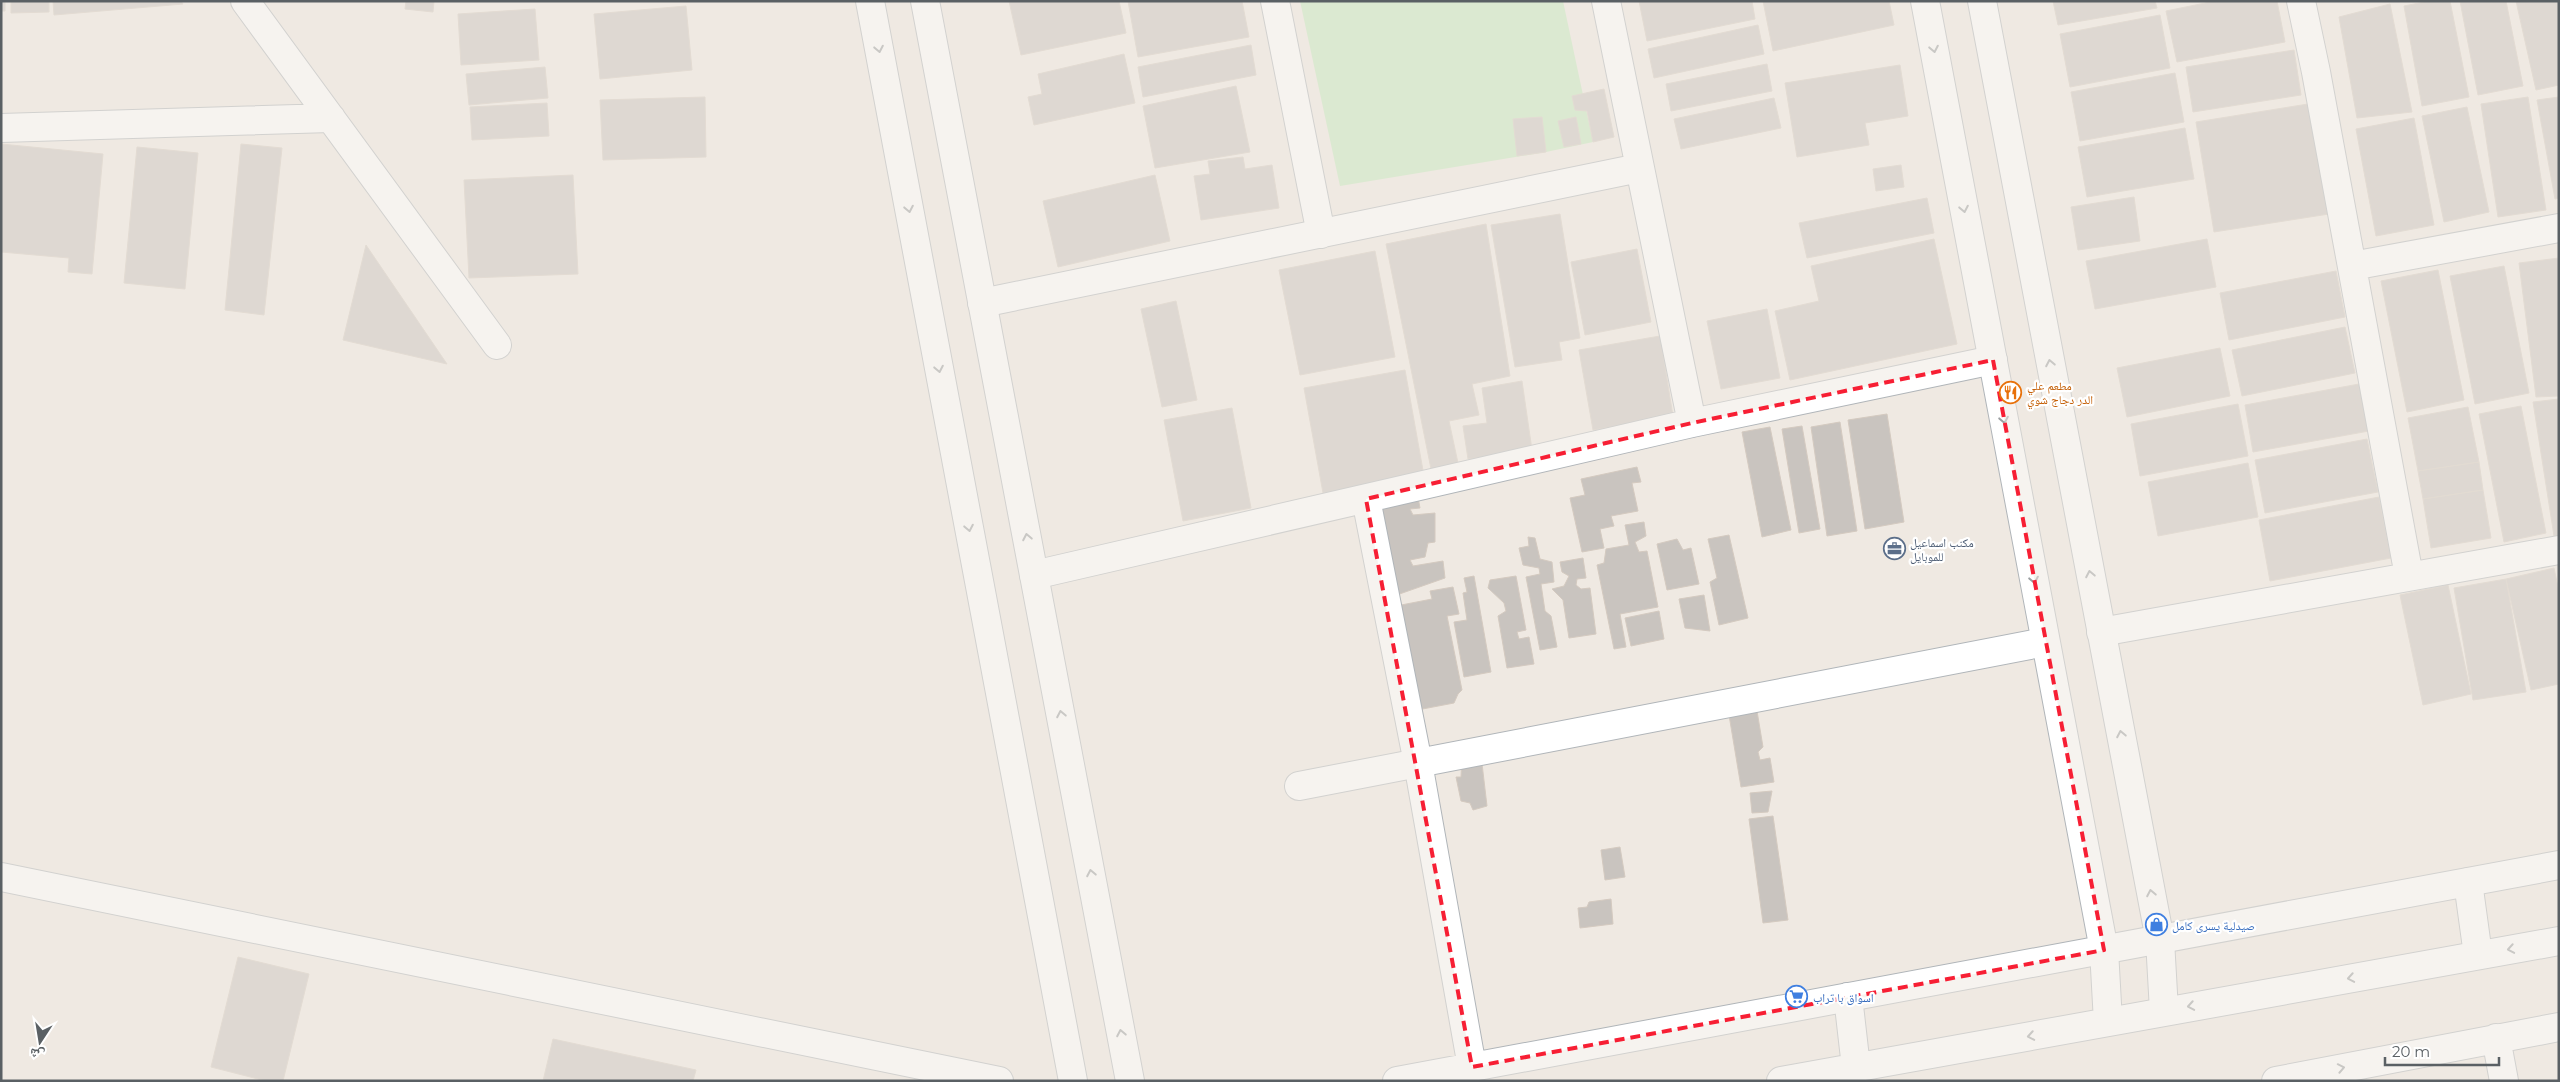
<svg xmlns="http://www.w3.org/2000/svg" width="2560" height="1082" font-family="Montserrat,'Noto Naskh Arabic',sans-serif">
  <rect width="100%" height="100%" fill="#efe9e2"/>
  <path fill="#c4e8bc" d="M 1300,1 L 1563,1 L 1593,142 L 1546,152 L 1340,186 Z"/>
  <path fill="#c9c4bf" stroke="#d4cac0" d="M 1,1 L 5,1 L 5,11 L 1,11 Z
    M 11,1 L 49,1 L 49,12 L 11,13 Z
    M 53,1 L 181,1 L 183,4 L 54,15 Z
    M 406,1 L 434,1 L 433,12 L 405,9 Z
    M 1009,1 L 1119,1 L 1126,33 L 1021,55 Z
    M 1128,1 L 1242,1 L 1249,37 L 1138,57 Z
    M 1639,1 L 1752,1 L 1755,19 L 1647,41 Z
    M 1763,1 L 1889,1 L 1894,25 L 1773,51 Z
    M 2053,1 L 2155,1 L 2157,8 L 2058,25 Z
    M 2215,1 L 2277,1 L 2285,42 L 2177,62 L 2166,11 Z
    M 2429,1 L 2450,1 L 2469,97 L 2422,106 L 2404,6 Z
    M 2460,1 L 2506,1 L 2523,86 L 2478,95 Z
    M 2516,1 L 2559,1 L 2559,85 L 2536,90 Z
    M 2390,4 L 2412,112 L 2357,118 L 2339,17 Z
    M 686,6 L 692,70 L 600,79 L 594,14 Z
    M 535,9 L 539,60 L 461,65 L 458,14 Z
    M 2160,15 L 2170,68 L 2070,87 L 2060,34 Z
    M 1758,25 L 1764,54 L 1654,78 L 1648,49 Z
    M 1251,45 L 1256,75 L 1143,97 L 1138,67 Z
    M 2294,50 L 2301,95 L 2193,112 L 2186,67 Z
    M 1124,54 L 1135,103 L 1034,125 L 1028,97 L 1042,94 L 1038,74 Z
    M 1767,64 L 1772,91 L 1671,111 L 1666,84 Z
    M 1900,65 L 1908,116 L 1865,123 L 1869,145 L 1797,157 L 1785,83 Z
    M 545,67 L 548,98 L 469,105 L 466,74 Z
    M 2175,73 L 2184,122 L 2080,141 L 2071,92 Z
    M 1236,86 L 1250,152 L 1155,168 L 1143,106 Z
    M 1604,89 L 1614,137 L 1593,142 L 1587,111 L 1575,110 L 1572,96 Z
    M 705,97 L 706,157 L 603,160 L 600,100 Z
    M 2528,97 L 2546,210 L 2498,217 L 2481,104 Z
    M 2559,97 L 2559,198 L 2555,199 L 2537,100 Z
    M 1774,98 L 1781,128 L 1681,149 L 1674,119 Z
    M 547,103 L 549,136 L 472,140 L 470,107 Z
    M 2308,104 L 2329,214 L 2214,232 L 2196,122 Z
    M 2467,107 L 2489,212 L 2444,222 L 2422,116 Z
    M 1542,117 L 1546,152 L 1517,156 L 1513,119 Z
    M 1576,117 L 1581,144 L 1564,147 L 1558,121 Z
    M 2414,118 L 2434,225 L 2376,236 L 2356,129 Z
    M 2185,128 L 2194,179 L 2087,197 L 2078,147 Z
    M 1,144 L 103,154 L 92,274 L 68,272 L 69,258 L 1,252 Z
    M 241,144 L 282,148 L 264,315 L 225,310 Z
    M 137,147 L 198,153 L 185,289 L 124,283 Z
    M 1243,157 L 1245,169 L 1272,165 L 1279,208 L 1201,220 L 1194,176 L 1210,174 L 1208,161 Z
    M 1901,165 L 1904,187 L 1876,191 L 1873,169 Z
    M 573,175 L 578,274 L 469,278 L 464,180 Z
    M 1155,175 L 1170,241 L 1058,267 L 1043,201 Z
    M 2134,197 L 2140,241 L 2078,250 L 2071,207 Z
    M 1927,198 L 1934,233 L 1807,258 L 1799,223 Z
    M 1560,214 L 1580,338 L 1559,342 L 1562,360 L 1515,367 L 1491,225 Z
    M 1486,224 L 1510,376 L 1472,384 L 1479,415 L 1449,421 L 1458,463 L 1431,469 L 1386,244 Z
    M 1934,239 L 1957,344 L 1790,380 L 1775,311 L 1819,301 L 1811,266 Z
    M 2207,239 L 2216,287 L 2095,309 L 2086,261 Z
    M 366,245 L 447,364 L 343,340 Z
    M 1637,249 L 1651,322 L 1585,335 L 1571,262 Z
    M 1375,251 L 1395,357 L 1300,375 L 1279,270 Z
    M 2559,258 L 2559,396 L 2536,397 L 2519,263 Z
    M 2504,266 L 2529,393 L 2475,404 L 2450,276 Z
    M 2438,270 L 2464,400 L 2407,412 L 2381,281 Z
    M 2336,271 L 2345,317 L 2229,340 L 2220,293 Z
    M 1176,301 L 1197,400 L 1162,407 L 1141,309 Z
    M 1767,309 L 1780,378 L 1721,389 L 1707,321 Z
    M 2345,327 L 2355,373 L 2242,396 L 2232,350 Z
    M 1660,336 L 1673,416 L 1593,430 L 1579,350 Z
    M 2220,348 L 2230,396 L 2127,417 L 2117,368 Z
    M 1405,370 L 1424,476 L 1323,493 L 1304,388 Z
    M 1522,381 L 1532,450 L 1468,459 L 1463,426 L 1487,423 L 1482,388 Z
    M 2359,384 L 2369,431 L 2253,452 L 2245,405 Z
    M 2559,399 L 2559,535 L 2554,536 L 2533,402 Z
    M 2238,404 L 2248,456 L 2140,476 L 2131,424 Z
    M 2521,406 L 2546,533 L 2504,542 L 2479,414 Z
    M 2468,407 L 2479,462 L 2418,471 L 2408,418 Z
    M 1232,408 L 1251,508 L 1183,521 L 1164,420 Z
    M 1887,414 L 1904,522 L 1865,529 L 1848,420 Z
    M 1840,422 L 1857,531 L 1827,536 L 1811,427 Z
    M 1802,426 L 1820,529 L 1799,533 L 1782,429 Z
    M 1770,427 L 1791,530 L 1762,537 L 1742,432 Z
    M 2367,439 L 2378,492 L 2265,513 L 2255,460 Z
    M 2479,462 L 2483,490 L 2423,499 L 2418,471 Z
    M 2248,463 L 2258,517 L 2158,536 L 2148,482 Z
    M 1637,467 L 1641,482 L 1632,483 L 1638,511 L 1611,516 L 1614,526 L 1600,529 L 1604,548 L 1582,552 L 1570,498 L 1585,495 L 1581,479 Z
    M 2483,490 L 2491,538 L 2431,548 L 2423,499 Z
    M 1417,492 L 1420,508 L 1410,509 L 1413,515 L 1435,513 L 1435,542 L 1428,543 L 1425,557 L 1410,560 L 1413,566 L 1443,561 L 1445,578 L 1391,597 L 1370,501 Z
    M 2379,497 L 2391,558 L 2270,581 L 2259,520 Z
    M 1644,522 L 1646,536 L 1635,542 L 1639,552 L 1647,551 L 1658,607 L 1620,614 L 1626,647 L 1614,649 L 1597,565 L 1604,563 L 1606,549 L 1629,545 L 1625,525 Z
    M 1729,535 L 1748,618 L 1719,625 L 1710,582 L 1717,578 L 1708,539 Z
    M 1528,537 L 1535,538 L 1540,559 L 1552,562 L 1554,582 L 1541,584 L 1545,611 L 1551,616 L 1557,647 L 1540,650 L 1526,577 L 1540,574 L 1539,568 L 1523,565 L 1519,548 L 1529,546 Z
    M 1677,539 L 1683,550 L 1691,548 L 1699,584 L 1667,590 L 1657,544 Z
    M 1583,558 L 1586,578 L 1577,579 L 1576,585 L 1581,589 L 1590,588 L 1596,634 L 1569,638 L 1563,600 L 1552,589 L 1564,586 L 1569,576 L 1562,572 L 1560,562 Z
    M 2554,568 L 2559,592 L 2559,684 L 2531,690 L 2506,579 Z
    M 1474,576 L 1491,672 L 1464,677 L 1454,622 L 1467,620 L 1463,593 L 1467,592 L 1464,578 Z
    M 1516,576 L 1526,630 L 1517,632 L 1519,639 L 1529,637 L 1534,664 L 1507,668 L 1498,616 L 1506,611 L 1504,603 L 1488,588 L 1490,580 Z
    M 2506,579 L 2526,692 L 2473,700 L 2454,588 Z
    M 2448,585 L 2471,694 L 2423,705 L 2400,595 Z
    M 1453,587 L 1459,614 L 1447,616 L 1462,690 L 1458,694 L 1454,703 L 1412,711 L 1391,607 L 1432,599 L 1430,591 Z
    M 1704,595 L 1710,631 L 1685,628 L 1679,599 Z
    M 1659,611 L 1664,639 L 1631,646 L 1625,618 Z
    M 1757,711 L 1763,747 L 1758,752 L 1760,760 L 1770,758 L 1774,782 L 1741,787 L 1729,715 Z
    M 1462,755 L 1481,755 L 1487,806 L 1473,810 L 1470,803 L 1461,801 L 1456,777 L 1461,777 Z
    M 1772,791 L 1768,812 L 1752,813 L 1750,793 Z
    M 1773,816 L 1788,920 L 1763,923 L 1749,819 Z
    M 1620,847 L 1625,877 L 1605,880 L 1601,850 Z
    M 1611,899 L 1613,924 L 1580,928 L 1578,908 L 1587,907 L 1589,902 Z
    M 238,957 L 309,974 L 283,1081 L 266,1081 L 211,1067 Z
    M 553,1039 L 696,1070 L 693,1081 L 543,1081 Z"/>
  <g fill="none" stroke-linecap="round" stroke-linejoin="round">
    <defs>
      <path id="minor" d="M 245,1 L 497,345
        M 1275,1 L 1321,234
        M 1606,1 L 1692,423
        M 2301,1 L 2316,72 L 2409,576
        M 1,128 L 331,118
        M 2352,266 L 2559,228
        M 982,303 L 1639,168
        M 1366,499 L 1418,763 L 1472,1067
        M 1034,575 L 1692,423 L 1993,360
        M 2101,632 L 2559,550
        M 1299,786 L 2045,642
        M 1,877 L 999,1081
        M 1397,1081 L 2559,865"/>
      <path id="tertiary" d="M 870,1 L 1073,1081
        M 925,1 L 1130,1081
        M 1925,1 L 2104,950 L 2108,1022
        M 1982,1 L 2160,940 L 2164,1011
        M 2468,882 L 2478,955
        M 1848,997 L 1856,1067
        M 2496,1038 L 2504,1081
        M 1781,1081 L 2559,941
        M 2276,1081 L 2559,1027"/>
    </defs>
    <use href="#minor" stroke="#b0b5b9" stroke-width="30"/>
    <use href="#tertiary" stroke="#b0b5b9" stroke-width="30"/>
    <use href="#minor" stroke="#fff" stroke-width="28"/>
    <use href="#tertiary" stroke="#fff" stroke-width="28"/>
  </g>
  <defs><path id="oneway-chevron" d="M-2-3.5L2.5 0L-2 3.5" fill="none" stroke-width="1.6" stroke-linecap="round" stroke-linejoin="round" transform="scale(1.25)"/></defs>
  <g stroke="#9ca0a2">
    <use href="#oneway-chevron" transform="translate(879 49) rotate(79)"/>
    <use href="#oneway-chevron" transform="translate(1934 49) rotate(79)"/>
    <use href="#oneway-chevron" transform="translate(909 209) rotate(79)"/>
    <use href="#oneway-chevron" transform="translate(1964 209) rotate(79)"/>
    <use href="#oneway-chevron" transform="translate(2050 363) rotate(-101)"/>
    <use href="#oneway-chevron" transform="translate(939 369) rotate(79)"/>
    <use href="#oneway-chevron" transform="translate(2004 420) rotate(79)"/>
    <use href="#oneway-chevron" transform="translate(969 528) rotate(79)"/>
    <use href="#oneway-chevron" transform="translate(1027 537) rotate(-101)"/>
    <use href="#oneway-chevron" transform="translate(2090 574) rotate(-101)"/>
    <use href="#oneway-chevron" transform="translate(2034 580) rotate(79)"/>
    <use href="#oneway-chevron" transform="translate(1061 714) rotate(-101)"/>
    <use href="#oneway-chevron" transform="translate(2121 734) rotate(-101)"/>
    <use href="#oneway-chevron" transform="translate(1091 873) rotate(-101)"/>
    <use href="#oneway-chevron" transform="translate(2151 893) rotate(-101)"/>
    <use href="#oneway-chevron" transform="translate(2511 949) rotate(170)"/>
    <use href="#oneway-chevron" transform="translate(2351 978) rotate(170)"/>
    <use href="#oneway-chevron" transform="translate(2191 1006) rotate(170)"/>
    <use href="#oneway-chevron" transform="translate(1121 1033) rotate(-101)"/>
    <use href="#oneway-chevron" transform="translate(2031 1036) rotate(170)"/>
    <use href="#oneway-chevron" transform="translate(2341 1068) rotate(-11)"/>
  </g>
  <path d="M0 0H2560V1082H0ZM 1993,360 L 2104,950 L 1472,1067 L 1366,499 L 1692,423 Z" fill="#efe9e2" fill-opacity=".55" fill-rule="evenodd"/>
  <path fill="none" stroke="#f71f34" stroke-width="4" stroke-dasharray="10 6" stroke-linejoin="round" d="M 1993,360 L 2104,950 L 1472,1067 L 1366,499 L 1692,423 Z"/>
  <defs>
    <symbol id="restaurant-ring" viewBox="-11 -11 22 22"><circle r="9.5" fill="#fff" stroke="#e8710a" stroke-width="1.5"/><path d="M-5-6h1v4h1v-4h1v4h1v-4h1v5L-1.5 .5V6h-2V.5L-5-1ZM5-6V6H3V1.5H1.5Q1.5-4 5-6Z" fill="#e8710a"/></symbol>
    <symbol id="office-ring" viewBox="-11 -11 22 22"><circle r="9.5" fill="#fff" stroke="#5c6f8a" stroke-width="1.5"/><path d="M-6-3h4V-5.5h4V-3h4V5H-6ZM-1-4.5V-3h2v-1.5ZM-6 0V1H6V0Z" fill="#5c6f8a"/></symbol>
    <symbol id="shop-ring" viewBox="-11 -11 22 22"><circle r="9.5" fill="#fff" stroke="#3f7fe0" stroke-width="1.5"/><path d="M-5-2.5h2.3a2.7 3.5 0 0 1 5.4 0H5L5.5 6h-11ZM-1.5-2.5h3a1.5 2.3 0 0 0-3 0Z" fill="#3f7fe0"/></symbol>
    <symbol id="supermarket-ring" viewBox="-11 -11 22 22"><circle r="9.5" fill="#fff" stroke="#3f7fe0" stroke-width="1.5"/><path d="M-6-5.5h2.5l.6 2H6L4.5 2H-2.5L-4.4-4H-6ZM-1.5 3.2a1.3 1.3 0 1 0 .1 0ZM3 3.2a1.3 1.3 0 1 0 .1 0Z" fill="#3f7fe0"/></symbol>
  </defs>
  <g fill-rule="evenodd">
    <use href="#restaurant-ring" x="1998" y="380" width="25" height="25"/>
    <use href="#office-ring" x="1882" y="536" width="25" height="25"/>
    <use href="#shop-ring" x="2144" y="912" width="25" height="25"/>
    <use href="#supermarket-ring" x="1784" y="984" width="25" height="25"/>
  </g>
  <g text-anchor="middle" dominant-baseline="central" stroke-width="4.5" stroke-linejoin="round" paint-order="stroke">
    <g font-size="12" fill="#c56008" stroke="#fff" text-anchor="start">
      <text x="2027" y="385">مطعم علي<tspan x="2027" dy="14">الدر دجاج شوي</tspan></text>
    </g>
    <g font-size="12" fill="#4e5e75" stroke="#fff" text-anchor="start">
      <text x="1910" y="542">مكنب اسماعيل<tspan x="1910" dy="14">للموبايل</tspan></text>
    </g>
    <g font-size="12" fill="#366cbe" stroke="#fff" text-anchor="start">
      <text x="2172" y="925">صيدلية يسرى كامل</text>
      <text x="1813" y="997">اسواق با تراب</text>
    </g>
  </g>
  <rect width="2560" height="1082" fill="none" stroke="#5a6064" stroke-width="5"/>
  <g transform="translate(40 1042) rotate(192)" stroke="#ffffff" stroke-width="4" paint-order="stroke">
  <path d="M0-4L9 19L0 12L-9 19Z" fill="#5a6064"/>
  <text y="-8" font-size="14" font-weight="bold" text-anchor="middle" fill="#5a6064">ش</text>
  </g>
  <path d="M2385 1057v8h114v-8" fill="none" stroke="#5a6064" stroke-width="2.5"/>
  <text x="2392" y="1057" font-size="15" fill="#5a6064" stroke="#ffffff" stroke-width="4" paint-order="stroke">20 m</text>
</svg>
